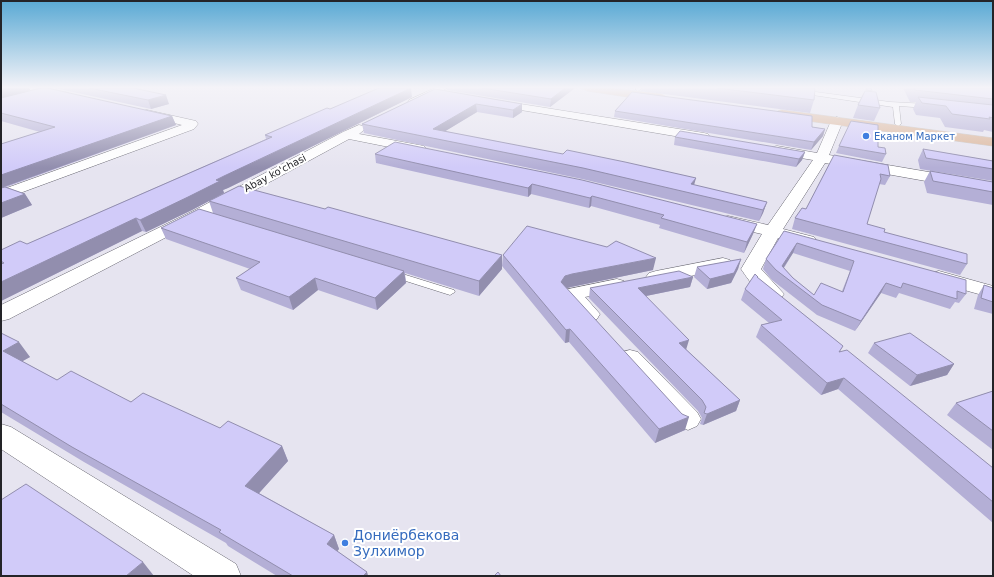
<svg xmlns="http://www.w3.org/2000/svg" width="994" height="577" font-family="'DejaVu Sans',sans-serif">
  <rect width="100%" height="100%" fill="#e6e4f0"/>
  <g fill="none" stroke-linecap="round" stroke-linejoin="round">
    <defs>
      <path id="service" d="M 636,88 L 642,88 L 638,91 L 636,90 Z
        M 801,90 L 890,102 L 928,104 L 931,106 L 928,108 L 899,106 L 901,124 L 898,126 L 895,124 L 893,107 L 799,93 L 799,91 Z
        M 393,271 L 454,290 L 455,292 L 450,295 L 390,276 L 388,274 L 390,272 Z"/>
      <path id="minor" d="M 29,88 L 46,88 L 69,93 L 70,95 L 65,98 L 30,90 Z
        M 435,88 L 447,88 L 417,104 L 413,105 L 408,102 L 409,100 Z
        M 495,100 L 704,133 L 708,134 L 710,137 L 708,140 L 704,141 L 491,105 L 490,103 L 491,101 Z
        M 147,110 L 196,121 L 198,124 L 194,129 L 1,200 L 1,190 L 182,125 L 143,115 L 141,113 L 143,111 Z
        M 837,117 L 841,119 L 843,121 L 829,155 L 993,183 L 993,193 L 825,163 L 783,229 L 814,237 L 817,241 L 814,245 L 808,246 L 778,238 L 761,269 L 784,294 L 781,298 C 763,303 751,283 741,269 L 762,234 L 722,225 L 720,221 L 722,217 L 728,216 L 768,225 L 813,160 L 777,154 L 772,153 L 770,150 L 772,147 L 777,146 L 817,153 L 831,121 L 833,119 Z
        M 359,125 L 363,126 L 365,129 L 359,134 L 419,145 L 424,146 L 426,149 L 424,152 L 419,153 L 349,139 L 205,217 L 9,319 L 1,321 L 1,305 L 193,211 L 343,132 Z
        M 723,258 L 730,260 L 732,264 L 730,268 L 656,283 L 649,281 L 646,277 L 649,273 L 656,271 Z
        M 939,271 L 993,286 L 993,298 L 932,281 L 929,277 L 932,273 Z
        M 617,279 L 624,281 L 627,285 L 624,289 L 585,297 L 600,314 L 597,319 C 580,323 570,307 561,294 L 564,290 Z
        M 630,350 L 638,352 L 697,412 L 701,419 L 697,426 L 688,430 L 679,426 L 622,364 L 618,358 L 622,352 Z
        M 1,424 L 11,427 L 236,564 L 241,576 L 194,576 L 1,449 Z"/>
      <path id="primary" d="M 581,88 L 610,88 L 661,94 L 665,96 L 667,98 L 665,100 L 661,102 L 587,91 Z
        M 782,110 L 993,138 L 993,146 L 778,117 L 776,114 L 778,111 Z"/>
    </defs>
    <use href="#service" stroke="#676670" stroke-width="1"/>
    <use href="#minor" stroke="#676670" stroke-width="1"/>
    <use href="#primary" stroke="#c6c6c7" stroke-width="1"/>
    <use href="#service" fill="#fff" fill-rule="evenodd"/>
    <use href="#minor" fill="#fff" fill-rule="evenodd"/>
    <use href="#primary" fill="#dbb599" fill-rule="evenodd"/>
  </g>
  <path fill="#b4afd6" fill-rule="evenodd" d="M 1,88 L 28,88 L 29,91 L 172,116 L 176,125 L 6,187 L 25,194 L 32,205 L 1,218 L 1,144 L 40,132 L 1,121 Z
    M 55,88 L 133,88 L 169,104 L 151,109 Z
    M 447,88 L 575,88 L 550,107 L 447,90 Z
    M 642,88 L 815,88 L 814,100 L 810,113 L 641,91 Z
    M 903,88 L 993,88 L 993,132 L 984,130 L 983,132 L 945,127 L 940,118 L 916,115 L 913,109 L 916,102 L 910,102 Z
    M 435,89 L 522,112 L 513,118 L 477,112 L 445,131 L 694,185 L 767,202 L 763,213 L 759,221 L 582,179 L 364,133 L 362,124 Z
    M 872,91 L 880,108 L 874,121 L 853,118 L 858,105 Z
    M 412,97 L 228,188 L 223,190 L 224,193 L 192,210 L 146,232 L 142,231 L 1,301 L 1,250 L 27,244 L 266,139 L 265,135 L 330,109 Z
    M 615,111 L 812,127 L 825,129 L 823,136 L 811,150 L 614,117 Z
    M 675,137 L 805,152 L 802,160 L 796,167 L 674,145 Z
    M 839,146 L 878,147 L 886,154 L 882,162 L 836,153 Z
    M 923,149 L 993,161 L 993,181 L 920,169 L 918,160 Z
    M 375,154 L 757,224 L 753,234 L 744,253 L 659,228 L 660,225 L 591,206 L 589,208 L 531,194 L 528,197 L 376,163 Z
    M 834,155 L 890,176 L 885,185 L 879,184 L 867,224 L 884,232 L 967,264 L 960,275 L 792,229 L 795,218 L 806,209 Z
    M 930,171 L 993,182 L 993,205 L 927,193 L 924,182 Z
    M 209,201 L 502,269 L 479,296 L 405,273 L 406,283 L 377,310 L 318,290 L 293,310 L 241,290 L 236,278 L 250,269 L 166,239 L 161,228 L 213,213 Z
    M 784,231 L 966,294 L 959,303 L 955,302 L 950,309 L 899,293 L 896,298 L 881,293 L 855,331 L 817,315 L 772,280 L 763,269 L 766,259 ZM 793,253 L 850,271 L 842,291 L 814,295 L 793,278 L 784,268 Z
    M 503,255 L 653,270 L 566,288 L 685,430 L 655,443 L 569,342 L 565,343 L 502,266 Z
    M 741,259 L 738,269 L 731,283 L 707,289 L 694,277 L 697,267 Z
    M 693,277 L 690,287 L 646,296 L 686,349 L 740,400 L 736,411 L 703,425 L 700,424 L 702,418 L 698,411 L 589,298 L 590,288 Z
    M 758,278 L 843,346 L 840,351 L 993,468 L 993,523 L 838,389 L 821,395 L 756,337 L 761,325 L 769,323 L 741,300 L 745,289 Z
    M 984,285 L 993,288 L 993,314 L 974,309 L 978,295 Z
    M 1,333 L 30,357 L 22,361 L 57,380 L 131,402 L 282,446 L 288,461 L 259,493 L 334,535 L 339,549 L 337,551 L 367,572 L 368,576 L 277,576 L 228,546 L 226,543 L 84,462 L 1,412 Z
    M 874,343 L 954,364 L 947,375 L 910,386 L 868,353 Z
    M 993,391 L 993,450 L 947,415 L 956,403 Z"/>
  <path fill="#928eae" d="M 8,88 L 28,88 L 30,91 L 1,100 L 1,90 Z
    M 411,88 L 412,97 L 228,188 L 223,190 L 224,193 L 192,210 L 146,232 L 140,220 L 224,176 Z
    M 565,88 L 575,88 L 550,107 L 551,99 Z
    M 166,95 L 169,104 L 151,109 L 148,100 Z
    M 476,104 L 477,112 L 434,138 L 433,129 Z
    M 522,104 L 522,112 L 513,118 L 513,110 Z
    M 172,116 L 176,125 L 1,188 L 1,175 Z
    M 825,129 L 823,136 L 811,150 L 814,142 Z
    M 805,152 L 802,160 L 796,167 L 799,159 Z
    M 696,178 L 693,189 L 691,184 Z
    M 532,184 L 531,194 L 528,197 L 528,188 Z
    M 25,194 L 32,205 L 1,218 L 1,203 Z
    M 592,196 L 591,206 L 589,208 L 590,198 Z
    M 767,202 L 763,213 L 759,221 L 763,210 Z
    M 136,218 L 142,231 L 1,301 L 1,282 Z
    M 757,224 L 753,234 L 744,253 L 747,242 Z
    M 797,243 L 793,253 L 780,273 L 782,266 Z
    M 502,255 L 502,269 L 479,296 L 479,281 Z
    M 656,258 L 653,270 L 571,287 L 564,289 L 561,282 L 565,276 L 572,274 Z
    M 741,259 L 738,269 L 731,283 L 707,289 L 710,279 Z
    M 404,271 L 406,283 L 377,310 L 375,298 Z
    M 693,277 L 690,287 L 636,298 L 638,288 Z
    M 315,278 L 318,290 L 293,310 L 289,297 Z
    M 886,283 L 881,293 L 855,331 L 861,321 Z
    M 570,329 L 569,342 L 565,343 L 566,330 Z
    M 689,340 L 686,350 L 679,343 Z
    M 19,342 L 30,357 L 14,366 L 3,351 Z
    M 954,364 L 947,375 L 910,386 L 917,375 Z
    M 844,378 L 838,389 L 821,395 L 827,383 Z
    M 740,400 L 736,411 L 703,425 L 707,414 Z
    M 689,417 L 685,430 L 655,443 L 659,429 Z
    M 282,446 L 288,461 L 252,501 L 245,486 Z
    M 334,535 L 339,549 L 332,558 L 327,544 Z
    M 143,562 L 154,576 L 126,576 Z
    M 367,572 L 368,576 L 363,576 Z"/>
  <path fill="#d1cbf9" stroke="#928eae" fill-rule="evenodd" d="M 1,88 L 8,88 L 1,90 Z
    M 41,88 L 47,88 L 172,116 L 1,175 L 1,144 L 55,127 L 1,113 L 1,98 Z
    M 89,88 L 133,88 L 166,95 L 148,100 Z
    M 379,88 L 411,88 L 224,176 L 216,180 L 220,181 L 188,197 L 140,220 L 136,218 L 1,282 L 1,264 L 4,263 L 1,261 L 1,250 L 20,241 L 27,244 L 272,137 L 265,135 L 327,108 L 330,109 Z
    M 482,88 L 565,88 L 551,99 Z
    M 717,88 L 815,88 L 814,100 Z
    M 867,88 L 871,88 L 872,91 L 866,90 Z
    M 914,88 L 993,88 L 993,99 L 915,90 Z
    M 435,89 L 522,104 L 513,110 L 476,104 L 433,129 L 563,154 L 567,150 L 625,162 L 696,178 L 691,184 L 767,202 L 763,210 L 583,168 L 362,124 Z
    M 865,91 L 876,92 L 880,108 L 858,105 Z
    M 632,92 L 812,116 L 812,127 L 825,129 L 814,142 L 615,111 Z
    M 918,97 L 993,105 L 993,118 L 989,117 L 990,119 L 952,114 L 946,106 L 922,103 Z
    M 851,121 L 878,125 L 878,147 L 885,148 L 886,154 L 839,146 Z
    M 680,131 L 805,152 L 799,159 L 675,137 Z
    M 395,142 L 582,180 L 757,224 L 747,242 L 661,218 L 664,215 L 592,196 L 590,198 L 532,184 L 528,188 L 375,154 Z
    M 923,149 L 993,161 L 993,169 L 926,158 Z
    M 834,155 L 888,165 L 890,176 L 880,174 L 881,179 L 867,224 L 885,229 L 884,232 L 967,254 L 967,264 L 795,218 L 802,208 L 806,209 Z
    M 930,171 L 993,182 L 993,192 L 933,181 Z
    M 239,186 L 325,209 L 328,207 L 502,255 L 479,281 L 209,201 Z
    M 5,187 L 25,194 L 1,203 L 1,188 Z
    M 199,209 L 404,271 L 375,298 L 315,278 L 289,297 L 236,278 L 260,262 L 161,228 Z
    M 527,226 L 607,247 L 616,241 L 656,258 L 572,274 L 565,276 L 561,282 L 682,414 L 689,417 L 659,429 L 570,329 L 566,330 L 503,255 Z
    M 784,231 L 966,280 L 966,294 L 957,291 L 957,299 L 903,283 L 901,288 L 886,283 L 861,321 L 822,305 L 776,270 L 766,259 ZM 797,243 L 854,261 L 843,292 L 821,283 L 814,295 L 793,278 L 782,266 Z
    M 741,259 L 734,273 L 710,279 L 697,267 Z
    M 679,271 L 693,277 L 638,288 L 689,340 L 679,343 L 740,400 L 707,414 L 704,413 L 706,407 L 702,400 L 590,288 Z
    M 755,274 L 758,277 L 757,277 L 843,346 L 839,352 L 847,350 L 993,468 L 993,502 L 844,378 L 827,383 L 761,325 L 782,320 L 745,289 Z
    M 984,285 L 993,288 L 993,302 L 981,298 Z
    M 1,333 L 19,342 L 3,351 L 57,380 L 71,371 L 131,402 L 143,393 L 220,428 L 228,421 L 282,446 L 245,486 L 334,535 L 327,544 L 367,572 L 363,576 L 293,576 L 219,532 L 221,530 L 72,447 L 1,404 Z
    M 910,333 L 954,364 L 917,375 L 874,343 Z
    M 993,391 L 993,431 L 956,403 Z
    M 26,484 L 143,562 L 126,576 L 1,576 L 1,500 Z
    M 498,572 L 501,576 L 494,576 Z"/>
  <linearGradient id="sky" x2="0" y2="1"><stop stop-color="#59a9d4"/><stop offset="0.52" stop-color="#f4f3f8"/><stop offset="1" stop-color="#f4f3f8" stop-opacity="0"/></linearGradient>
  <rect width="994" height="168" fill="url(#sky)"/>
  <g fill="#3f7fe0" stroke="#fff" stroke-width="1.5">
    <circle cx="866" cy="136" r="4"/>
    <circle cx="345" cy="543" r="4"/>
  </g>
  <g text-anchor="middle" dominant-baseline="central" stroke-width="4" stroke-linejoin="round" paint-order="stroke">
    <g font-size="10" fill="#366cbe" stroke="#fff" text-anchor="start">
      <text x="874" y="136">Еканом Маркет</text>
    </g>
    <g font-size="10" fill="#242428" stroke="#fff">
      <text transform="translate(275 173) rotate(-28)">Abay ko'chasi</text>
    </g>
    <g font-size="14" fill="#366cbe" stroke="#fff" text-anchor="start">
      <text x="353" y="535">Дониёрбекова<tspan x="353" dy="16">Зулхимор</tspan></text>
    </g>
  </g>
  <rect width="994" height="577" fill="none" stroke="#242428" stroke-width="4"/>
</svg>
